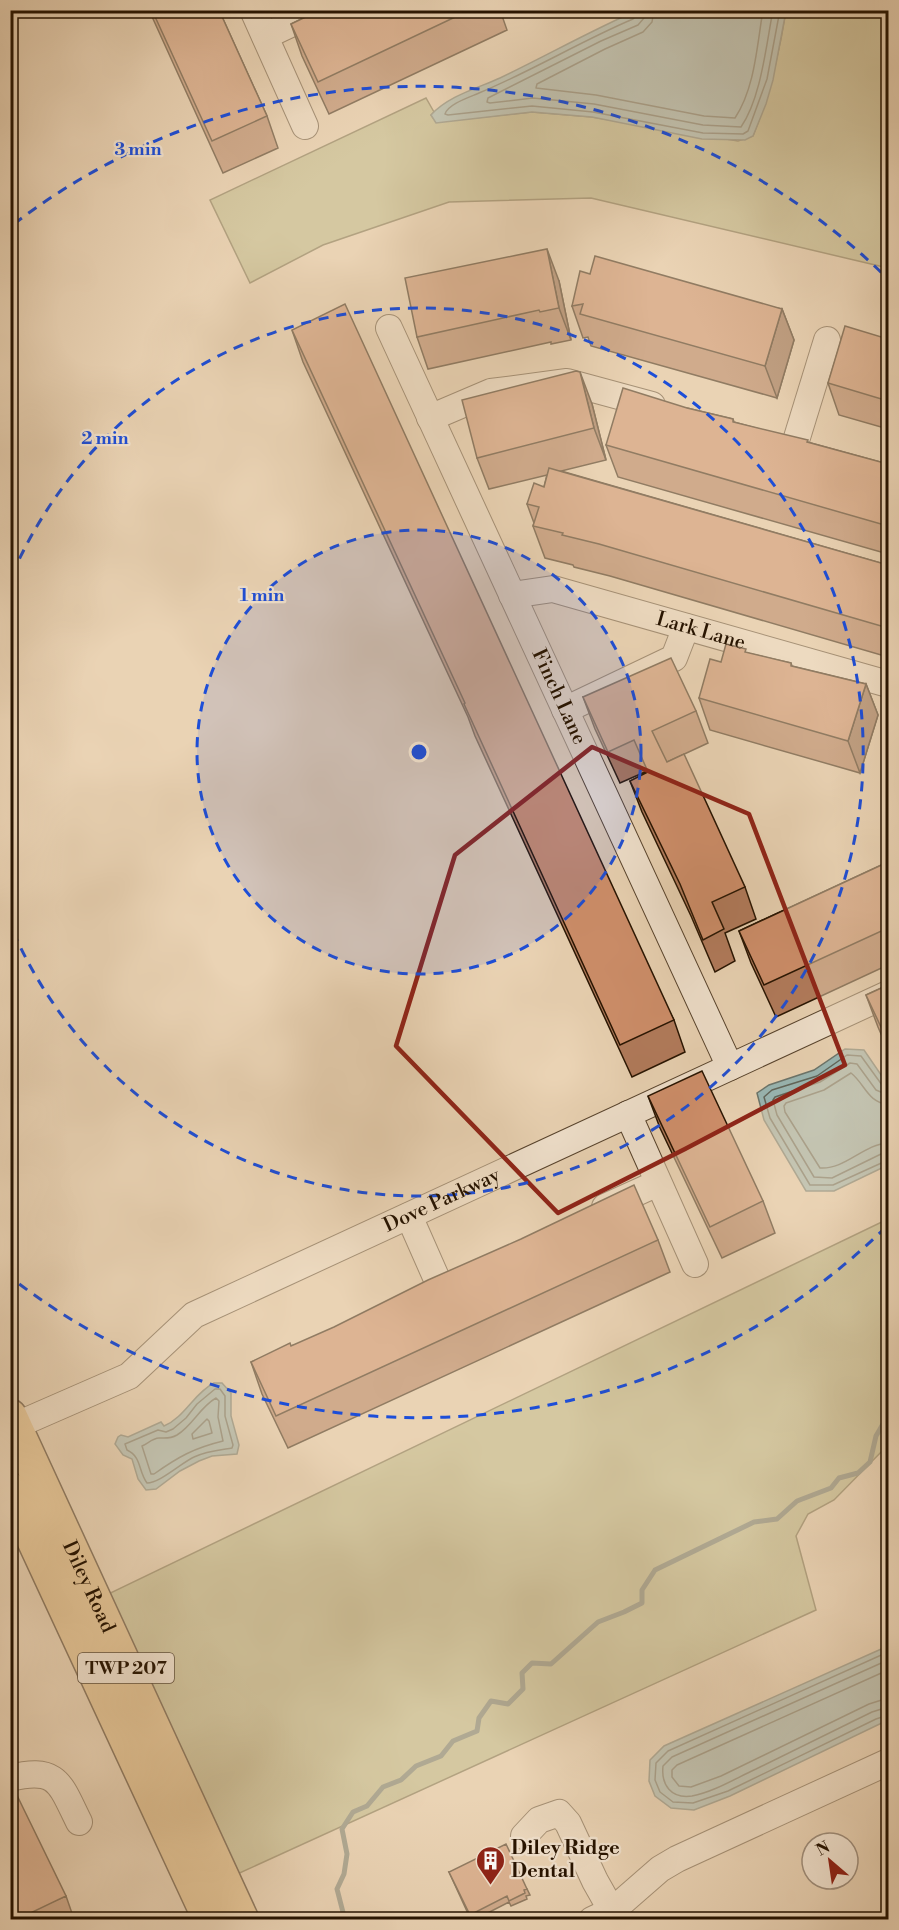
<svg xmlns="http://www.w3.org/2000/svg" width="899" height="1930" font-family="'Libre Bodoni',serif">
  <rect width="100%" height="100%" fill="#ead3b4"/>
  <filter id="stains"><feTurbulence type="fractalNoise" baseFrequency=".00333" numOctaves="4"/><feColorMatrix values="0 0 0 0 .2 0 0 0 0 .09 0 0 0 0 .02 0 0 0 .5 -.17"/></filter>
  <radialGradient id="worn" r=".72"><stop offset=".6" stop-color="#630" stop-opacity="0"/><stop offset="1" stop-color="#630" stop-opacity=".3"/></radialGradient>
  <path fill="#bcbb89" stroke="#716744" stroke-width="1.5" d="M 786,11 L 888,11 L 888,268 L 591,198 L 449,202 L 323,245 L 250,283 L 210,200 L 426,98 L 434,112 L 431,115 L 436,122 L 532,112 L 592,117 L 738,141 L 753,136 C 770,94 779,55 786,11 Z
    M 888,1219 L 888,1445 L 834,1500 L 808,1514 L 796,1536 L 816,1610 L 233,1876 L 102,1597 Z"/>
  <path fill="#99b7b4" stroke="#6b756c" stroke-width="1.5" d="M 638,10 L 786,11 L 773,80 L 766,104 L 753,136 L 745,140 L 702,139 L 592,117 L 532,112 L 436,123 L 431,115 C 448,96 478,88 500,78 C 546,56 590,31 638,10 Z
    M 845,1049 L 864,1050 L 888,1085 L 888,1165 L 834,1191 L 806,1191 L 764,1120 L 757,1093 L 769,1085 L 814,1070 Z
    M 214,1383 L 222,1383 L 231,1393 L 231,1416 L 239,1445 L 237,1454 L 212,1456 L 199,1461 L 180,1471 L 156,1489 L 146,1490 L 138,1479 L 132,1459 L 123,1455 L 115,1444 L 118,1437 L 121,1435 L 128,1437 L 161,1422 L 164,1426 C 185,1417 194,1393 214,1383 Z
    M 888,1646 L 888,1720 L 730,1796 L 694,1810 L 671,1808 L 655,1796 L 649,1781 L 650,1760 L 664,1746 Z"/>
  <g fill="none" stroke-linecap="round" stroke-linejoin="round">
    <path stroke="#60655a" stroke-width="1.5" d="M 638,10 L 637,15 L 633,19 C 581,41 532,71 479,93 C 470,97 448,104 445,114 L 448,115 L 532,106 L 593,112 L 703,133 L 743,134 L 748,131 L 767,79 L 780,10
      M 645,10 L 644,18 L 638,25 L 601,41 L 488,98 L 487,102 L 490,103 L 533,98 L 594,104 L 703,125 L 741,127 C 761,98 766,46 773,10
      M 654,10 L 652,22 L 643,32 L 605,49 L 537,84 L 536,88 L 596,95 L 704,116 L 735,118 C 755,88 757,45 763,10
      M 888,1087 L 882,1085 L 861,1056 L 847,1055 L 817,1076 L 772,1090 L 764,1097 L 770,1118 L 810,1185 L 833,1185 L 888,1160
      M 888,1095 L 876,1090 L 857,1064 L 850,1063 L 820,1082 L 775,1097 L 773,1100 L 777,1115 L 814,1177 L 832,1178 L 881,1154 L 888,1152
      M 888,1104 C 868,1103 865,1084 851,1073 L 824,1090 L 786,1103 L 784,1106 L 785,1112 L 820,1168 C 845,1170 864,1144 888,1143
      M 215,1389 L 220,1389 L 225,1396 L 225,1416 L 233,1445 L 232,1448 C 219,1450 206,1451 194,1457 C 181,1463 160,1483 147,1483 C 138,1471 142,1457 127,1450 L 125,1444 L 158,1430 L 166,1432 L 173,1429 L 186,1418 L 197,1404 Z
      M 216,1398 L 219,1401 L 218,1417 L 223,1441 C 194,1448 178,1457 154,1474 L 151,1474 L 142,1446 C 147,1444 153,1438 159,1438 C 166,1438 170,1439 177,1435 C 193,1425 200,1407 216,1398 Z
      M 207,1419 L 209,1421 L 212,1433 L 193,1439 L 192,1434 Z
      M 888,1652 L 668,1751 L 656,1763 L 655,1780 L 660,1792 L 673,1802 L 693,1803 L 728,1791 L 876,1719 L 888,1715
      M 888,1660 L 672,1757 L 663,1766 C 661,1785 671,1799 692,1796 C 714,1792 736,1778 756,1769 C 795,1750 834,1731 872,1712 L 888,1707
      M 888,1670 L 677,1765 L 672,1770 L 672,1777 L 679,1786 L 691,1787 L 721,1776 L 869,1704 L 888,1698"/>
    <path stroke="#6b756c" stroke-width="5" d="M 345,1920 L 337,1889 L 344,1874 L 347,1854 L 342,1829 L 353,1812 L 367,1806 L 383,1787 L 401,1780 L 416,1766 L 441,1756 L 453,1741 L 477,1731 L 479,1718 L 491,1701 L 508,1704 L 523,1689 L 522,1673 L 532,1663 L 551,1664 L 598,1622 L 624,1612 L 642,1603 L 642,1590 L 655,1570 L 754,1522 L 777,1519 L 797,1501 L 831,1488 L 839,1478 L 858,1473 L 870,1462 L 876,1436 L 883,1424 L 888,1423"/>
    <defs>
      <g id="minor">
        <path d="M 253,10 L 305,126"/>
        <path d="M 265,36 L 320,10"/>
        <path id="s1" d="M 389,328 L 730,1067"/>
        <path d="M 430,418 L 491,392 L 567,382 L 652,405"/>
        <path d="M 795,444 L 827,340"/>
        <path id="s2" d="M 512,595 L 553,589 L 888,684"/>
        <path d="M 565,710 L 674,658 L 686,627"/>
        <path d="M 628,1114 L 695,1264"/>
        <path d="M 605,1207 L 658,1183"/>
        <path d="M 409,1216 L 439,1284"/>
        <path id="s3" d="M 10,1428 L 129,1376 L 194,1315 L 888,994"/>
        <path d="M 10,1778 C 58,1766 60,1784 79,1822"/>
        <path d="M 524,1836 L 539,1820 L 559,1813 L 568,1823 L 595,1881 L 617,1920"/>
        <path d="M 592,1920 L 613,1910 L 660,1869 L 677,1859 L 888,1762"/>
      </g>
      <g id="highway">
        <path id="s4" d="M 10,1416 L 242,1920"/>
        <path d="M 10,1489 L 210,1920"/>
      </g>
    </defs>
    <use href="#minor" stroke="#57432d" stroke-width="28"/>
    <use href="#highway" stroke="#261300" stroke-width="36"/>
    <use href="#minor" stroke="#f1e2ce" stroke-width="26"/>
    <use href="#highway" stroke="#e5ba7a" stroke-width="33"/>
  </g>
  <path fill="#b27b5c" stroke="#261300" stroke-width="1.5" d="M 149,10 L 219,10 L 267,116 L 278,148 L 223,173 Z
    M 320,10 L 500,10 L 507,30 L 329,114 L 302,56 L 291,24 Z
    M 590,274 L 782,309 L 794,340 L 777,398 L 591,346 L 588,337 L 583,338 L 572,306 Z
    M 559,281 L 571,340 L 551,344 L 551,342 L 428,369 L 417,337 Z
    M 292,330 L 674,1020 L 685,1052 L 632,1077 L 475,736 L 468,717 L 303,362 Z
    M 888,339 L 888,429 L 839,415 L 828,383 Z
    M 592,404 L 606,460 L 561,471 L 888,565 L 888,657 L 610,576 L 574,567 L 573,565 L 545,558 L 533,526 L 534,523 L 527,504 L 544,487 L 547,475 L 489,489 L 477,458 Z
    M 687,408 L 733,419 L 734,422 L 888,464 L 888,554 L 618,477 L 606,445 Z
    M 747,653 L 791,663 L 792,666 L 866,684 L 878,715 L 860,773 L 710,730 L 699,698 Z
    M 583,697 L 696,711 L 708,743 L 667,762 L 745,887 L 756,919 L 725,933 L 735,961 L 715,972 L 691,916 L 642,812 L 630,781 L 646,773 L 645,772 L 620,783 L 595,729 Z
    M 888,862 L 888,965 L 776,1017 L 751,963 L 739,931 Z
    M 888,985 L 888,1050 L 878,1027 L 866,995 Z
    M 648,1096 L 763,1201 L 775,1233 L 722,1258 L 660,1128 Z
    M 658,1240 L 670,1272 L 288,1448 L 262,1394 L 251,1362 L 291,1346 Z
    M 449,1872 L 527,1889 L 530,1895 L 526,1896 L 527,1899 L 511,1906 L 509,1902 L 474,1920 L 471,1920 Z
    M 66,1896 L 74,1919 L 73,1920 L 10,1920 Z"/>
  <path fill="#91644b" stroke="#261300" stroke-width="1.5" d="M 547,249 L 559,281 L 571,340 L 559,308 Z
    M 782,309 L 794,340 L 777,398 L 765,366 Z
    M 580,372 L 592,404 L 606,460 L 594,428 Z
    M 866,684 L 878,715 L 860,773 L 848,741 Z"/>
  <path fill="#cf8f6b" stroke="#261300" stroke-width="1.5" d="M 152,10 L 219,10 L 267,116 L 212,141 Z
    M 320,10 L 470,10 L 318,82 L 291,24 Z
    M 547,249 L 559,308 L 540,312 L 539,310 L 417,337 L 405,278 Z
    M 595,256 L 782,309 L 765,366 L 580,314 L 583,304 L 572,306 L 580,271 L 590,274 Z
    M 345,304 L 674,1020 L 620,1045 L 464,704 L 465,703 L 292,330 Z
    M 845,326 L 888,339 L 888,401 L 828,383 Z
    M 576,371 L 580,372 L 594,428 L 477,458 L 462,400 Z
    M 623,388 L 687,408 L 733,419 L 733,422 L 808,440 L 807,442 L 888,464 L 888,526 L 606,445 Z
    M 549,468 L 888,565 L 888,628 L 599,544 L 562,535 L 563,533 L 533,526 L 539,507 L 527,504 L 534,483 L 544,487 Z
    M 726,644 L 746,649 L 745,652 L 791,663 L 791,666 L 866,684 L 848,741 L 699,698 L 710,659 L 721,662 Z
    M 671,658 L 696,711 L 652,731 L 667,762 L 684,754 L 745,887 L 712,902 L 724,929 L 703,940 L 680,884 L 630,781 L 648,772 L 634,740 L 608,752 L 583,697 Z
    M 888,862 L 888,928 L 764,985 L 739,931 Z
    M 888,985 L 888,1042 L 866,995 Z
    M 702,1071 L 763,1201 L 710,1227 L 648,1096 Z
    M 634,1185 L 658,1240 L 276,1416 L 251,1362 L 290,1343 L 291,1346 L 334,1327 L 428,1280 L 521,1239 Z
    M 10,1781 L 66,1896 L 16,1920 L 10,1920 Z
    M 506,1844 L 527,1889 L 524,1890 L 525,1893 L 509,1901 L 507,1896 L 470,1915 L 449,1872 Z"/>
  <path d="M0 0H899V1930H0ZM 592,747 L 749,814 L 845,1065 L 685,1149 L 558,1213 L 396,1046 L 455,855 Z" fill="#ead3b4" fill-opacity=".55" fill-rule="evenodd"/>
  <path fill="none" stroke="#8f2418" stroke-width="4.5" stroke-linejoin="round" d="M 592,747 L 749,814 L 845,1065 L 685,1149 L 558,1213 L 396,1046 L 455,855 Z"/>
  <circle cx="419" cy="752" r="222" fill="#1d4ed8" fill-opacity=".12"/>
  <g fill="none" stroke="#1d4ed8" stroke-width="3" stroke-dasharray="10 8">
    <circle cx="419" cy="752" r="222"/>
    <path d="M12 575A444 444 0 1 1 12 929"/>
    <path d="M886 1227A666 666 0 0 1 14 1280M14 224A666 666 0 0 1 886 277"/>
  </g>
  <defs>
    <symbol id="building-pin" viewBox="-11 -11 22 30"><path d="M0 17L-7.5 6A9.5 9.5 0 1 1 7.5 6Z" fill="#8f2418" stroke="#f1e2ce"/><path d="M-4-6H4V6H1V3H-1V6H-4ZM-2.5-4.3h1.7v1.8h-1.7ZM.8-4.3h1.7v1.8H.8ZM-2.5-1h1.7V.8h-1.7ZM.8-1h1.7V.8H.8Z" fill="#fff"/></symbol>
  </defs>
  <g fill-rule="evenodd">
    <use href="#building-pin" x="474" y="1844" width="33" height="45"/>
  </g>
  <g text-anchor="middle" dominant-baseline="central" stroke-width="4.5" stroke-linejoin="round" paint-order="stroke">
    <rect fill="#f1e2ce" stroke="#63513e" stroke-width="1.5" x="78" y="1653" width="96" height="30" rx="4.5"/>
    <g font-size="18" font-weight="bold" fill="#261300">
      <text x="126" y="1668">TWP 207</text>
    </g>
    <g font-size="20" fill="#261300" stroke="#f1e2ce">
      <text stroke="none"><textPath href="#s2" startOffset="195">Lark Lane</textPath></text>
      <text stroke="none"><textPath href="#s1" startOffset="406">Finch Lane</textPath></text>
      <text stroke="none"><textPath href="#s3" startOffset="492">Dove Parkway</textPath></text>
      <text stroke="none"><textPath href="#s4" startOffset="188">Diley Road</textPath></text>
    </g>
    <g font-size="20" font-weight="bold" fill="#261300" stroke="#f1e2ce" text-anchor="start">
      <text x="511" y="1848">Diley Ridge<tspan x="511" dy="23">Dental</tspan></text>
    </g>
  </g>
  <circle cx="419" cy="752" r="9" fill="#1d4ed8" stroke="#f1e2ce" stroke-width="3"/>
  <g font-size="18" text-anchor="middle" font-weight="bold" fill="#1d4ed8" stroke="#f1e2ce" stroke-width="4.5" stroke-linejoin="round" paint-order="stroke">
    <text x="138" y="155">3 min</text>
    <text x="105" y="444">2 min</text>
    <text x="262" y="601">1 min</text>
  </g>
  <rect width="899" height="1930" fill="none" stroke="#ead3b4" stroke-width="36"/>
  <rect x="12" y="12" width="875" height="1906" fill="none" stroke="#261300" stroke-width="3"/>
  <rect x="18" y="18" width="863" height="1894" fill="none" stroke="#261300" stroke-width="1.5"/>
  <g transform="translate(830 1861) rotate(331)"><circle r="28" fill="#f1e2ce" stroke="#a08f7c" stroke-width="1.5"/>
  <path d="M0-4.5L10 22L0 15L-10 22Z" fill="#8f2418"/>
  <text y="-9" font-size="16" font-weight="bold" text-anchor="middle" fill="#261300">N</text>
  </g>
  <rect width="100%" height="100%" filter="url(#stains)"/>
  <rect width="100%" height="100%" fill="url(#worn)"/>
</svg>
